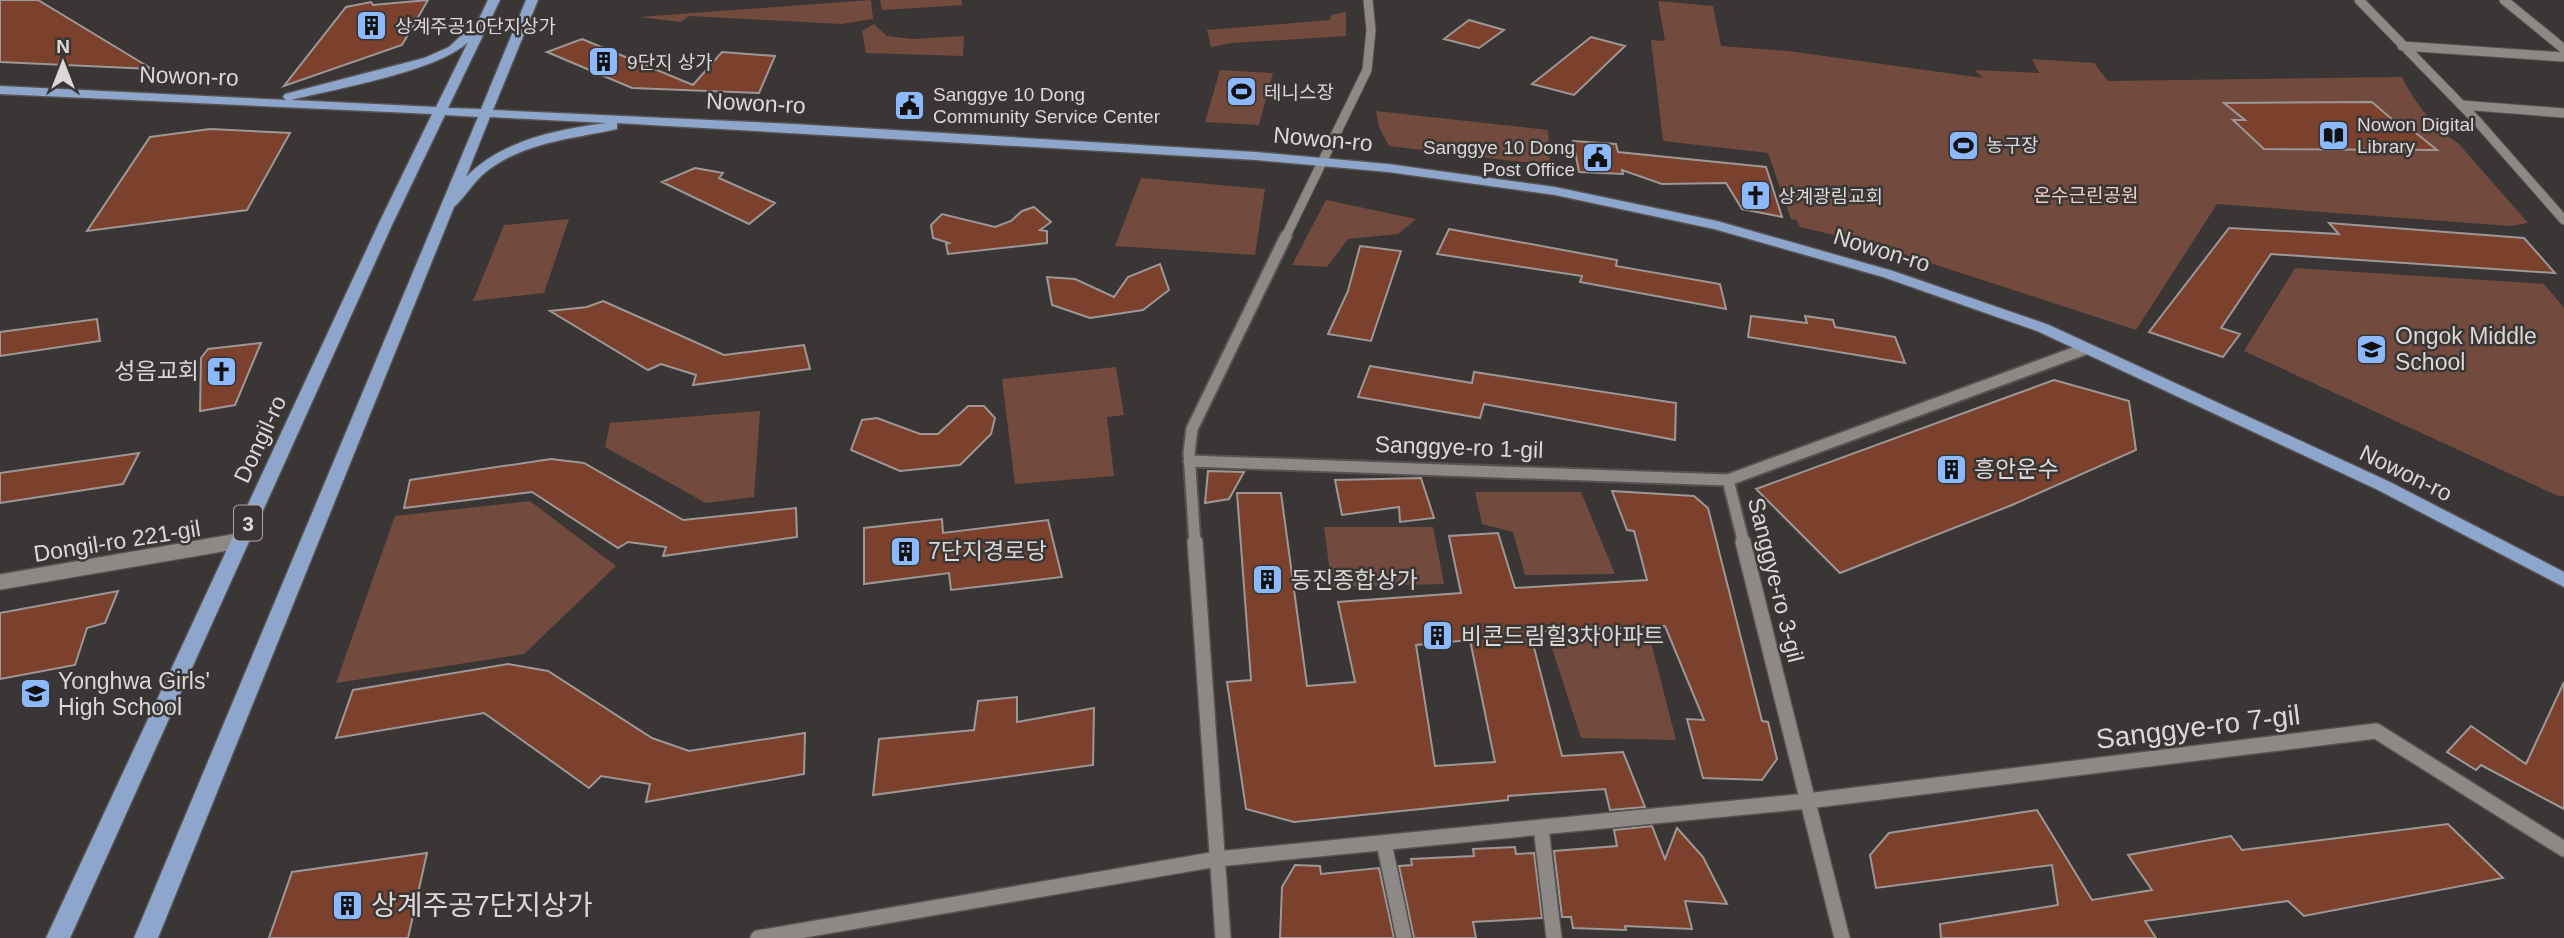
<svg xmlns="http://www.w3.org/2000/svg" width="2564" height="938" font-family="Arial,'Noto Sans KR',sans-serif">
  <rect width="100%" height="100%" fill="#3a3635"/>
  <path fill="#724b3e" d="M 871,0 L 873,19 L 841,24 L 689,16 L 681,22 L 639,17 Z
    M 880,0 L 961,0 L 963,5 L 882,10 Z
    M 1658,1 L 1713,6 L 1721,46 L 1788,51 L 1983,78 L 1975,70 L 2039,73 L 2032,59 L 2094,63 L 2108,81 L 2402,77 C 2414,102 2434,128 2458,143 L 2528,223 L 2510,226 L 2217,204 L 2136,330 L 1872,244 L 1800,227 L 1797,220 L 1791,219 L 1768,153 L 1663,141 L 1651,40 L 1665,41 Z
    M 1346,12 L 1346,36 L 1232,43 L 1211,47 L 1207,30 L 1330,20 L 1331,15 Z
    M 874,24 L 887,36 L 912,39 L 964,36 L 963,56 L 866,53 L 862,31 Z
    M 1220,70 L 1273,73 L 1259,125 L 1205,122 Z
    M 1376,111 L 1548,130 L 1550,162 L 1522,162 L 1389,146 L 1379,127 Z
    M 1141,178 L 1265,189 L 1255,255 L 1115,246 Z
    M 1326,200 L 1416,219 L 1398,234 L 1348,239 L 1327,267 L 1292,265 Z
    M 569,219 L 544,293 L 473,301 L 504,225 Z
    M 2295,268 L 2544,284 L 2564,308 L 2564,496 L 2558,496 L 2244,351 Z
    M 1116,367 L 1124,415 L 1107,417 L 1114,476 L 1015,484 L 1002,379 Z
    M 760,411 L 754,497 L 706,503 L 605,447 L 610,423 Z
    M 1475,492 L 1581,492 L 1615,574 L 1525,575 L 1513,532 L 1482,524 Z
    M 530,501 L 616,566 L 524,654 L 336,683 L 395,516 Z
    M 1324,527 L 1433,527 L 1444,584 L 1332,587 Z
    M 1650,638 L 1676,740 L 1581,738 L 1550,642 Z"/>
  <path fill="#7b412d" stroke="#9d9897" stroke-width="2" fill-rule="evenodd" d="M 0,0 L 38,0 L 152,69 L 0,62 Z
    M 428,0 L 402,45 L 284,86 L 346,7 L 371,2 L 373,5 Z
    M 1469,20 L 1504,30 L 1479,48 L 1444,39 Z
    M 1591,37 L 1625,46 L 1574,95 L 1532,84 Z
    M 582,39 L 693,85 L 722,52 L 775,56 L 759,93 L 632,88 L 547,52 Z
    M 2372,102 L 2394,121 L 2401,121 L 2437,150 L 2264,149 L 2233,120 L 2245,120 L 2224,103 Z
    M 210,129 L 290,133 L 247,210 L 87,231 L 150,137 Z
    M 1573,141 L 1616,144 L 1618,152 L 1766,167 L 1782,217 L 1742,209 L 1726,183 L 1662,184 L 1622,170 L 1623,174 L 1579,172 Z
    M 695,168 L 723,173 L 719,178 L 775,203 L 749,224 L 662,182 Z
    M 1034,207 L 1051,222 L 1040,230 L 1047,231 L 1047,243 L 948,254 L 946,244 L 949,243 L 933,238 L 931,225 L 942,214 L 995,227 L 1011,221 L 1022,211 Z
    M 2329,223 L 2524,238 L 2555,273 L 2271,254 L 2221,328 L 2240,334 L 2223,357 L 2149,332 L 2229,228 L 2339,234 Z
    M 1449,229 L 1617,260 L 1616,266 L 1720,284 L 1726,309 L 1580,282 L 1582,276 L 1437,254 Z
    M 1360,246 L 1401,251 L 1371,341 L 1328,334 L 1348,291 Z
    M 1160,264 L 1169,290 L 1143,310 L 1090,318 L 1052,305 L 1047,277 L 1075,279 L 1114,297 L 1128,277 Z
    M 603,301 L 724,355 L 804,345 L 810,369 L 693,385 L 696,375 L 661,364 L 648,370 L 550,311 L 587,307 Z
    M 1751,316 L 1807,323 L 1805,316 L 1833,320 L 1835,327 L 1895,337 L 1905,363 L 1748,337 Z
    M 97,319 L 100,341 L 0,356 L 0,332 Z
    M 261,343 L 235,405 L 200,411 L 201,358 L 208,349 Z
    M 1370,366 L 1472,383 L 1474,372 L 1676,403 L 1675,440 L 1484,404 L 1480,418 L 1358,397 Z
    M 2054,380 L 2129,401 L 2136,450 L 2012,505 L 1840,573 L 1756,489 Z
    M 968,406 L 984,406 L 995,418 L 991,434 L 960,465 L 900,471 L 851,450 L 862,420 L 877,418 L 920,434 L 938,434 Z
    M 139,453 L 123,484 L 0,503 L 0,473 Z
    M 551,459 L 584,463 L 683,520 L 796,508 L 797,537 L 663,556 L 666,547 L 628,542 L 618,548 L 532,492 L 404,508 L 410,480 Z
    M 1208,471 L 1244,472 L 1229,499 L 1205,503 Z
    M 1421,478 L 1434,518 L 1400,522 L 1399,507 L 1342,515 L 1335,480 Z
    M 1612,491 L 1694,496 L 1708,508 L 1762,721 L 1768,722 L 1777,759 L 1762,780 L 1703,778 L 1687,719 L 1704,720 L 1665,626 L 1530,632 L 1562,756 L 1623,752 L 1645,807 L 1610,810 L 1605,789 L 1508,796 L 1508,800 L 1294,822 L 1246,809 L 1227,682 L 1251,680 L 1237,493 L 1281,493 L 1307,686 L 1355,682 L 1338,602 L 1461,593 L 1449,536 L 1498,533 L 1515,588 L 1647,580 L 1634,531 L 1627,530 ZM 1470,640 L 1495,762 L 1435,766 L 1416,645 Z
    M 942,519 L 943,533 L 1048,520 L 1062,577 L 951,590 L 949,573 L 864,584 L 864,528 Z
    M 118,591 L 105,623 L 87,628 L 75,665 L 0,679 L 0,613 Z
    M 508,664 L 548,671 L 652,738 L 689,751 L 805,733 L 804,774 L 646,802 L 650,784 L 601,776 L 589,788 L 484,713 L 336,738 L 353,690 Z
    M 2564,682 L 2564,809 L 2481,765 L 2476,770 L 2447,752 L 2471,726 L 2526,764 Z
    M 1017,697 L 1017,722 L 1094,708 L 1093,765 L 873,795 L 879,739 L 974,730 L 978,701 Z
    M 2037,810 L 2092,900 L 2152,890 L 2128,855 L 2231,836 L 2242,850 L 2448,824 L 2503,878 L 2304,916 L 2288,901 L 2145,921 L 2156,938 L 1941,938 L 1940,924 L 2058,905 L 2052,865 L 1876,888 L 1870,855 L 1889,833 Z
    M 1652,826 L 1665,859 L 1677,828 L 1703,857 L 1727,904 L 1685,901 L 1692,929 L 1625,926 L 1626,930 L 1573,928 L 1571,917 L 1562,917 L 1554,851 L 1617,846 L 1614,830 Z
    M 1515,847 L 1516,854 L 1534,853 L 1542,918 L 1473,922 L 1476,938 L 1414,938 L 1399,866 L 1412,865 L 1411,859 L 1474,856 L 1473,849 Z
    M 427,853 L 408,938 L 269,938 L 292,872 Z
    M 1295,865 L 1320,866 L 1321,874 L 1379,868 L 1394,938 L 1280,938 L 1282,887 Z"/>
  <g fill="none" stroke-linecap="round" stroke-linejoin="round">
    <defs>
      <path id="minor-far2" d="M 2359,0 L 2477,121 L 2564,220
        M 2504,0 L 2564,49
        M 2402,46 L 2564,57
        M 2461,105 L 2564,113
        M 1285,238 L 1367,70 L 1371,30 L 1368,0"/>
      <path id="minor-far1" d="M 1189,461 L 1728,480 L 2085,349
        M 1728,480 L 1744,544
        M 223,544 L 240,541
        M 1195,544 L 1189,453 L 1192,429 L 1286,236"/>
      <path id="minor" d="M 1195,542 L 1223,938
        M 1743,542 L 1842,938
        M 0,582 L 233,542
        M 1541,827 L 1554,938
        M 1384,843 L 1404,938
        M 758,938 L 1217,859 L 1807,801 L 2376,731 L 2564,849"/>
      <path id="major" d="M 488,0 L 500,0 L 448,108 L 481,109 L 526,0 L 538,0 L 493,110 L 794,124 L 1256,152 L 1388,164 L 1555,187 L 1717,221 L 1893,271 L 2049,325 L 2390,482 L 2564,572 L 2564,587 L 2378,490 L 2037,331 L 1883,277 L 1714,229 L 1555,195 L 1388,172 L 1256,160 L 617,123 L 617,129 C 572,139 525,142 487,171 C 474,181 466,196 454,207 L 158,938 L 134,938 L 478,117 L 445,115 L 392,225 L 70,938 L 46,938 L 378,225 L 432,114 L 0,94 L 0,86 L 286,100 L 283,97 L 285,94 L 424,58 L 449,47 L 469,28 L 475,27 ZM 468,42 L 436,107 L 291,100 C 335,89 439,71 468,42 ZM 490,117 L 607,123 C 558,129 502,140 466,177 Z"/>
    </defs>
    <use href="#minor-far2" stroke="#555251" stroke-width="11"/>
    <use href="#minor-far1" stroke="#555251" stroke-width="15"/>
    <use href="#minor" stroke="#555251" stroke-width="18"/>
    <use href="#major" stroke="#555251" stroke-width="3"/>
    <use href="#minor-far2" stroke="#8d8987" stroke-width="9"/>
    <use href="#minor-far1" stroke="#8d8987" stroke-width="11"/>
    <use href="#minor" stroke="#8d8987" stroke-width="15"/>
    <use href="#major" fill="#8ea6cb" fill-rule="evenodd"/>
  </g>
  <defs>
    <symbol id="building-square" viewBox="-11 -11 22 22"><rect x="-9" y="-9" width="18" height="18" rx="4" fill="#8bb9fc" stroke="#3a3635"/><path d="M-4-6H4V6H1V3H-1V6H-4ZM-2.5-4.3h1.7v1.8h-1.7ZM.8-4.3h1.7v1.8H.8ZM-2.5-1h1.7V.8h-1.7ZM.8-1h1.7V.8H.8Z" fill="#111"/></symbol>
    <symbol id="stadium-square" viewBox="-11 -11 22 22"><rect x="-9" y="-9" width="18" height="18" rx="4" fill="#8bb9fc" stroke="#3a3635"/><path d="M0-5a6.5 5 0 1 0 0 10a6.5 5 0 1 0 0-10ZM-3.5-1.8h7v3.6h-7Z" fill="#111"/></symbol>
    <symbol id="civic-square" viewBox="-11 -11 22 22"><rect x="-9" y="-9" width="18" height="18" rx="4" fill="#8bb9fc" stroke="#3a3635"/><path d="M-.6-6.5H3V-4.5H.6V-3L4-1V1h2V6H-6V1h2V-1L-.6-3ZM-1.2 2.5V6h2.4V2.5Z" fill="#111"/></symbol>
    <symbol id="library-square" viewBox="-11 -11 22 22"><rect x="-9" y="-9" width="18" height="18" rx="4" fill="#8bb9fc" stroke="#3a3635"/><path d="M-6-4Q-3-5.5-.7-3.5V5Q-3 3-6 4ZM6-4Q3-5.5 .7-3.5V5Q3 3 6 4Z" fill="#111"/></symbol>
    <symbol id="church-square" viewBox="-11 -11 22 22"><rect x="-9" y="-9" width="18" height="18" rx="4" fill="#8bb9fc" stroke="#3a3635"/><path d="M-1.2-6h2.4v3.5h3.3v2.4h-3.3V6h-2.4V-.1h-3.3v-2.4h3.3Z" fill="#111"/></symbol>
    <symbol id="school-square" viewBox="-11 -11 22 22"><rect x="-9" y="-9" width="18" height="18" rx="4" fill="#8bb9fc" stroke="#3a3635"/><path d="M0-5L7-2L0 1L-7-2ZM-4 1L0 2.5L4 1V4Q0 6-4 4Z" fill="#111"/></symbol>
  </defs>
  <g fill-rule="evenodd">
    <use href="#building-square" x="354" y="8" width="35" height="35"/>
    <use href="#building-square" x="586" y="44" width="35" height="35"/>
    <use href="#stadium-square" x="1224" y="74" width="35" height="35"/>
    <use href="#civic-square" x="892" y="88" width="35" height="35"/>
    <use href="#library-square" x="2316" y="118" width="35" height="35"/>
    <use href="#stadium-square" x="1946" y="128" width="35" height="35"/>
    <use href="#civic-square" x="1580" y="140" width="35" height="35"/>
    <use href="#church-square" x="1738" y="178" width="35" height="35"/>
    <use href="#school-square" x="2354" y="332" width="35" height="35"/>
    <use href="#church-square" x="204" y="354" width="35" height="35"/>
    <use href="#building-square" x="1934" y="452" width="35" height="35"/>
    <use href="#building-square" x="888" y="534" width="35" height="35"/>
    <use href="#building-square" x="1250" y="562" width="35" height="35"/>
    <use href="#building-square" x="1420" y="618" width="35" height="35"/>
    <use href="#school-square" x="18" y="676" width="35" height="35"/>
    <use href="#building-square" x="330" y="888" width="35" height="35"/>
  </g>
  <g text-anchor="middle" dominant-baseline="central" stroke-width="5" stroke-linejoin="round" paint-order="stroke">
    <g font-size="19" fill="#dbd8d8" stroke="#3a3635" text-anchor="start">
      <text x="395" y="26">상계주공10단지상가</text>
      <text x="627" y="62">9단지 상가</text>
      <text x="1264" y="92">테니스장</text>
      <text x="933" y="94">Sanggye 10 Dong<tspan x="933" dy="22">Community Service Center</tspan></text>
      <text x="2357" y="124">Nowon Digital<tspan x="2357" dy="22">Library</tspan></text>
      <text x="1986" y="145">농구장</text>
      <text x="1575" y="147" text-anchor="end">Sanggye 10 Dong<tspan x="1575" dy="22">Post Office</tspan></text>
      <text x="1778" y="196">상계광림교회</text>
    </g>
    <g font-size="19" fill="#f3cdc0" stroke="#3a3635">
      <text x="2086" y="195">온수근린공원</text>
    </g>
    <rect fill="#3a3635" stroke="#aba7a7" stroke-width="2" x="234" y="505.5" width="28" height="35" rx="5"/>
    <g font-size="21" font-weight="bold" fill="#dbd8d8">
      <text x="248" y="523">3</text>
    </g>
    <g font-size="23" fill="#dbd8d8" stroke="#3a3635">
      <text transform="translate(189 76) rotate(2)">Nowon-ro</text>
      <text transform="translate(756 103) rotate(3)">Nowon-ro</text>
      <text transform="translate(1323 139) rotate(5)">Nowon-ro</text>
      <text transform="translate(1882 250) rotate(17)">Nowon-ro</text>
      <text transform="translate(260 439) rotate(-65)">Dongil-ro</text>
      <text transform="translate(1459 447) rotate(2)">Sanggye-ro 1-gil</text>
      <text transform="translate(2406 473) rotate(26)">Nowon-ro</text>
      <text transform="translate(117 541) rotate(-9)">Dongil-ro 221-gil</text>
      <text transform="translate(1776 580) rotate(76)">Sanggye-ro 3-gil</text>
    </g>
    <g font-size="23" fill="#dbd8d8" stroke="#3a3635" text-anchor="start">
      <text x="2395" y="336">Ongok Middle<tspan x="2395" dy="26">School</tspan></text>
      <text x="199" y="371" text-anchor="end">성음교회</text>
      <text x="1974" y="469">흥안운수</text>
      <text x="928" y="551">7단지경로당</text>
      <text x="1291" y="580">동진종합상가</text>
      <text x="1461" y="636">비콘드림힐3차아파트</text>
      <text x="58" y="681">Yonghwa Girls'<tspan x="58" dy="26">High School</tspan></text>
    </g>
    <g font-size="28" fill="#dbd8d8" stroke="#3a3635">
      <text transform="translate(2198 727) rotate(-7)">Sanggye-ro 7-gil</text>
    </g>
    <g font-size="28" fill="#dbd8d8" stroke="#3a3635" text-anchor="start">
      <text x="371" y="905">상계주공7단지상가</text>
    </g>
  </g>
  <g transform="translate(63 63)" stroke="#3a3635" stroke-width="5" paint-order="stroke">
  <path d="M0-5L12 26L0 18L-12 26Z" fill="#dbd8d8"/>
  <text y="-10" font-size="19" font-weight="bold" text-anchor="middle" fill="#dbd8d8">N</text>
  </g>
</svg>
